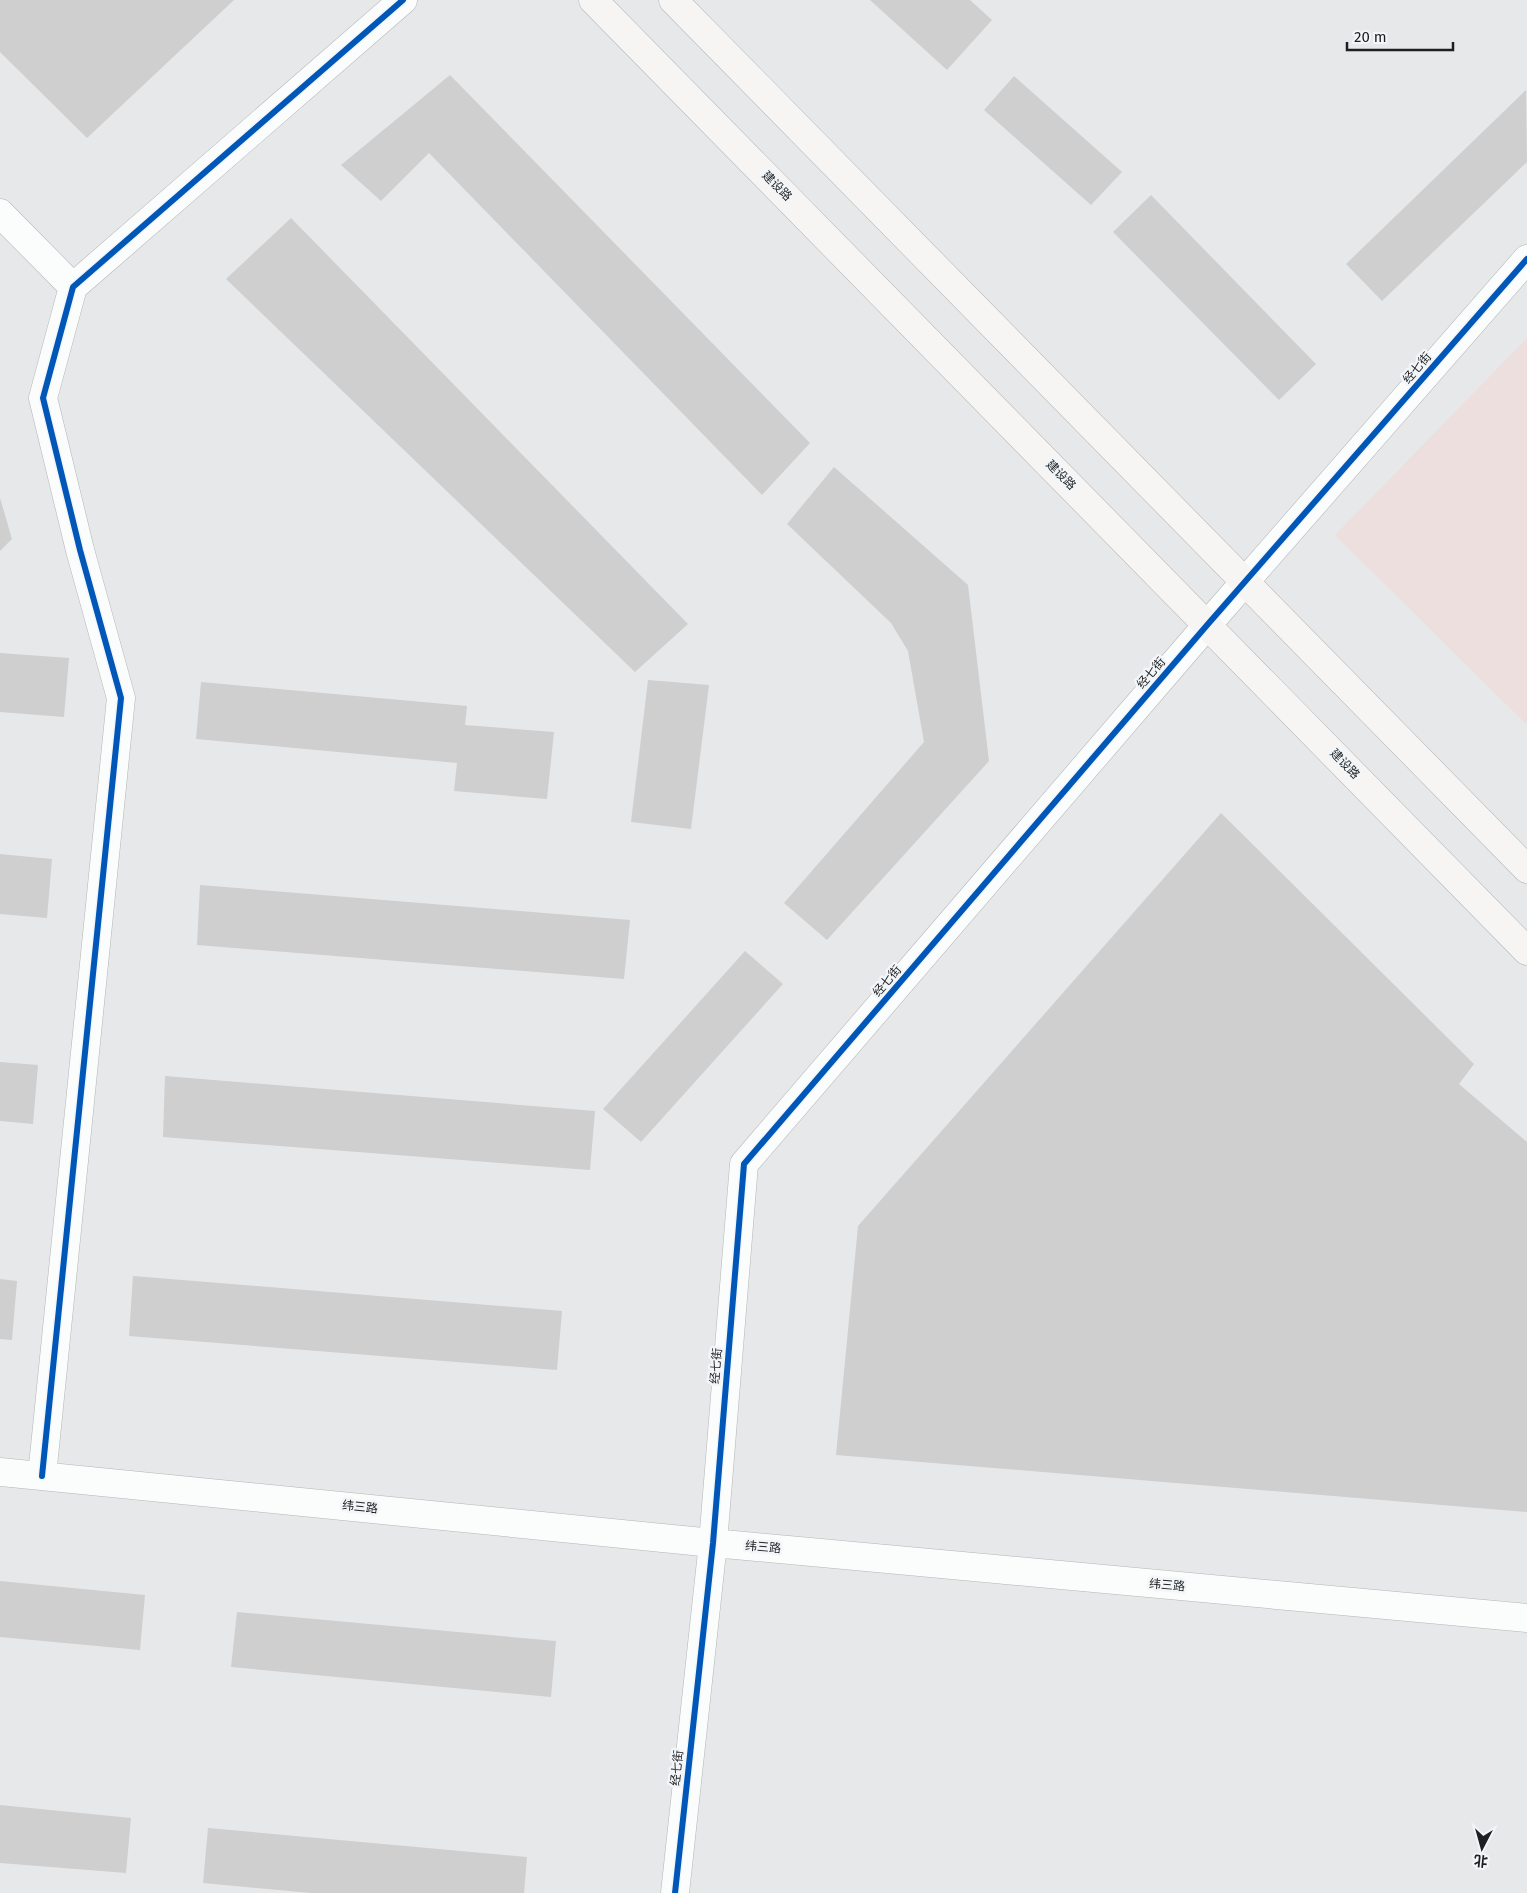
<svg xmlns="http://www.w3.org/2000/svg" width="1527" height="1893" font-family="'Fira Sans','Noto Sans SC',sans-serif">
  <rect width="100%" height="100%" fill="#e6e8ea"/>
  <path fill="#eddfde" d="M 1527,338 L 1527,725 L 1335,535 Z"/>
  <path fill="#cfcfd0" d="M 0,0 L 234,0 L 87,138 L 0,52 Z
    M 870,0 L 970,0 L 992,20 L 947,70 Z
    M 450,75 L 810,443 L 762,495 L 429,153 L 381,201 L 341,165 Z
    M 1014,76 L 1122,172 L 1091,205 L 984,110 Z
    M 1526,90 L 1527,162 L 1382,301 L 1346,264 Z
    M 1151,195 L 1316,364 L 1279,400 L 1113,232 Z
    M 291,218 L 688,624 L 635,672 L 226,279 Z
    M 834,467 L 968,585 L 989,761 L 827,940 L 784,903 L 924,742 L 908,651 L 891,623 L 787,524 Z
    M 0,498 L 12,539 L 0,551 Z
    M 0,653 L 69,658 L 64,717 L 0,712 Z
    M 648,680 L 709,685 L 691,829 L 631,822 Z
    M 201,682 L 467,706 L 465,725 L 554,732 L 547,799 L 454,791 L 457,763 L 196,739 Z
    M 1221,813 L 1474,1064 L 1459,1084 L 1527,1142 L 1527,1512 L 836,1455 L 858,1226 Z
    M 0,854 L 52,859 L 47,918 L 0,914 Z
    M 200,885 L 630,920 L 624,979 L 197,945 Z
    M 745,951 L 783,984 L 641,1142 L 603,1109 Z
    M 0,1062 L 38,1065 L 33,1124 L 0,1121 Z
    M 165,1076 L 595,1111 L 590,1170 L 163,1137 Z
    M 133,1276 L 562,1311 L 557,1370 L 129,1336 Z
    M 0,1279 L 17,1281 L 12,1340 L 0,1339 Z
    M 0,1581 L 145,1595 L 140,1650 L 0,1637 Z
    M 237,1612 L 556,1641 L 551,1697 L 231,1667 Z
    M 0,1805 L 131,1818 L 126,1873 L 0,1863 Z
    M 208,1828 L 527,1857 L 524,1893 L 311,1893 L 203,1883 Z"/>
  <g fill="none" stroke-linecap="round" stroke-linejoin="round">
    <defs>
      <path id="minor" d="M 0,213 L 73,287
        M 0,1472 L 713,1543 L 1527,1618
        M 42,1476 L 121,698 L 80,550 L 43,398 L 73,287 L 403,0
        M 675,1893 L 713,1543 L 744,1164 L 1208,624 L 1527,259"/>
      <path id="secondary" d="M 593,0 L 1527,951
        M 673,0 L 1527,869"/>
    </defs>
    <use href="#minor" stroke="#b3b5b6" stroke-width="29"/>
    <use href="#secondary" stroke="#b3b5b6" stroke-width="29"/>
    <use href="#minor" stroke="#fbfcfc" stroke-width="28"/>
    <use href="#secondary" stroke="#f6f5f3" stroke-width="28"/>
    <defs>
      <path id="cycleway" d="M 42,1476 L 121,698 L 80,550 L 43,398 L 73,287 L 403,0
        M 675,1893 L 713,1543 L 744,1164 L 1208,624 L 1527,259"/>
    </defs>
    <use href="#cycleway" stroke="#f2f6f9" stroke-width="9"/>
    <use href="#cycleway" stroke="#0057b8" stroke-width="6"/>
  </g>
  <g text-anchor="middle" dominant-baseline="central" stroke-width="5" stroke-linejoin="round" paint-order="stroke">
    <g font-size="12" fill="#1d1f20" stroke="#f2f6f9">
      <text transform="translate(777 186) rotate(45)">建设路</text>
      <text transform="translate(1417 368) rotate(-49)">经七街</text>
      <text transform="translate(1061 475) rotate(45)">建设路</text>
      <text transform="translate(1151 673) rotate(-49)">经七街</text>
      <text transform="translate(1345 764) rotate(46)">建设路</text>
      <text transform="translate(887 981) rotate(-49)">经七街</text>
      <text transform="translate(716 1366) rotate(-85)">经七街</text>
      <text transform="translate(360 1507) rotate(6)">纬三路</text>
      <text transform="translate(763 1547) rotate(5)">纬三路</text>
      <text transform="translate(1167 1585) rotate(5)">纬三路</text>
      <text transform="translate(677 1768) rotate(-84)">经七街</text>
    </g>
  </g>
  <g transform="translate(1482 1848) rotate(186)" stroke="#f2f6f9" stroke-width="4" paint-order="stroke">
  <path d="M0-4L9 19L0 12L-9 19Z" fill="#1d1f20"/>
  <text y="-8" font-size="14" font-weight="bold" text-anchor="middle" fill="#1d1f20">北</text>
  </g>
  <path d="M1347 42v8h106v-8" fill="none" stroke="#1d1f20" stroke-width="2.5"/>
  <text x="1354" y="42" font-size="15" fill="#1d1f20" stroke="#f2f6f9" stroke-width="4" paint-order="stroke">20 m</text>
</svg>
